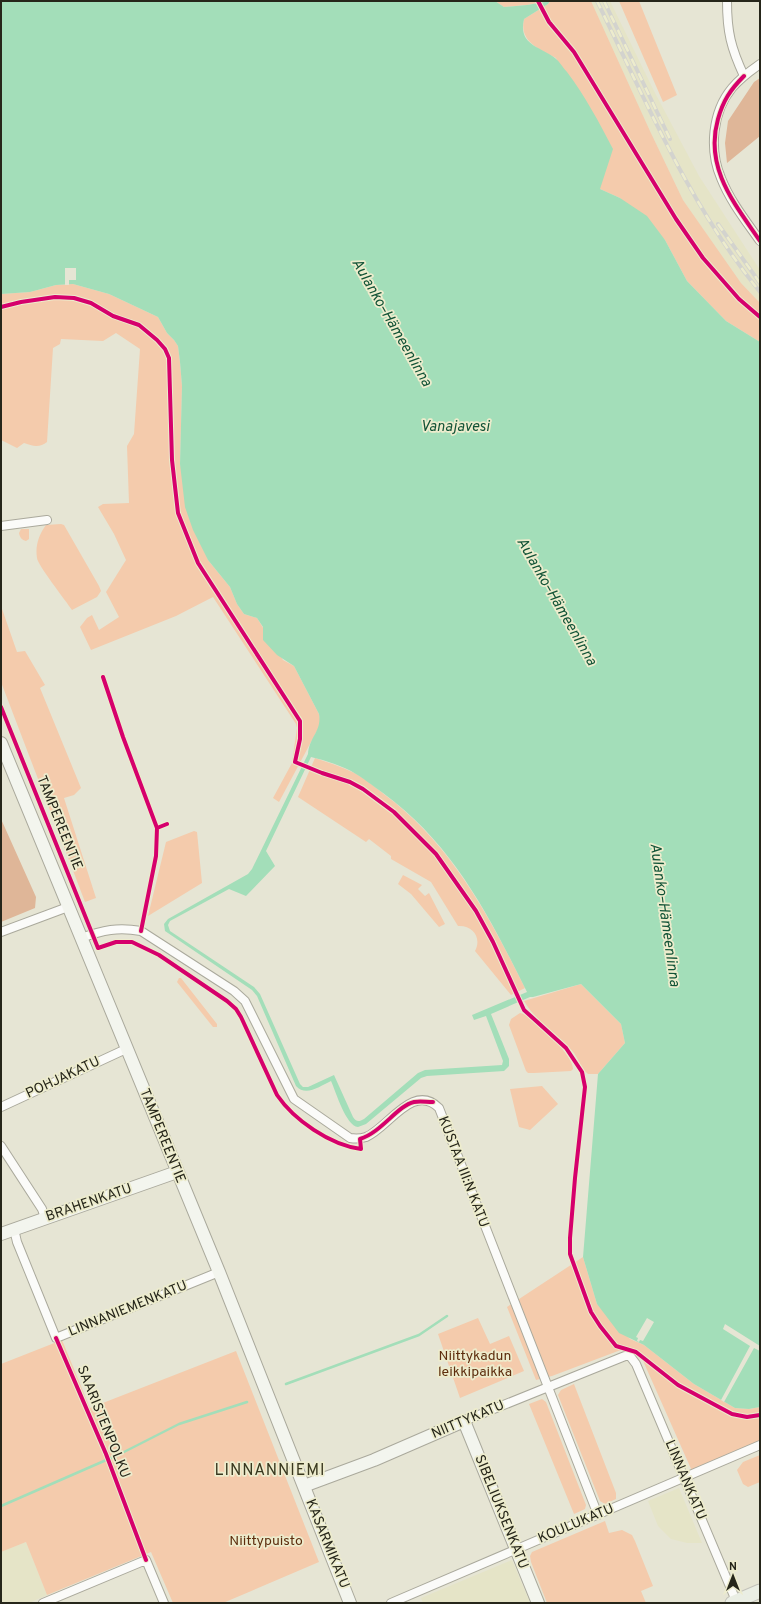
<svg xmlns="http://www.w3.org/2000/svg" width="761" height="1604" font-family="Overpass,sans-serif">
  <rect width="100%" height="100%" fill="#e6e5d4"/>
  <path fill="#e5e4c7" d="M 591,1 L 610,1 L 654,91 L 699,176 L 760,270 L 760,303 L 741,283 L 683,200 L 650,131 Z
    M 679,1488 L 702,1543 L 687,1543 L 671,1539 L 658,1526 L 648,1501 Z
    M 26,1542 L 47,1595 L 29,1603 L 1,1603 L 1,1552 Z
    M 512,1560 L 530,1603 L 423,1603 L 421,1598 Z"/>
  <path fill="#f4cbac" d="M 495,1 L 548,1 L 527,5 L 504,7 Z
    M 550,1 L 591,1 L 650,131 L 683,200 L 741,283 L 760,303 L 760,342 L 726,321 L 687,281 L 665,240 L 620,198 L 600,189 L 556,58 C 539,49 519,42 524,19 L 548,4 Z
    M 619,1 L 639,1 L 677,95 L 663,102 Z
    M 73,284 L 109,294 L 158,317 L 167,333 L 174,340 L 178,346 L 180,362 L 182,386 L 180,464 L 208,560 L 230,587 L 237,604 L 244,614 L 257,618 L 283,660 L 294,666 L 319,714 L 321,723 L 319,727 L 279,802 L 273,798 L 292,763 L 297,728 L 296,724 L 213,597 L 176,616 L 91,650 L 80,627 L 87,618 L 92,615 L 99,630 L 119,617 L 106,592 L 126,560 L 114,534 L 98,507 L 103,504 L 129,503 L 127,446 L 134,434 L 140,349 L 116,333 L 103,341 L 61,339 L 60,344 L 53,348 L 47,442 C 40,448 32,446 24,443 L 17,448 L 1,440 L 1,294 L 30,292 L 56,285 Z
    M 61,524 L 64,525 L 99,586 L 101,591 L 97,597 L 72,610 C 66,601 37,564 37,558 C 35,546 39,534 46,525 Z
    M 21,529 L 29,529 L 29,539 L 26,541 C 22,540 20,538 19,533 Z
    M 1,606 L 17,652 L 25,651 L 45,685 L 40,688 L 81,788 L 74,795 L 64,798 L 96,898 L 85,902 L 1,682 Z
    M 315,758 C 327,762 339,766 350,771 C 362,776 374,786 385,795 C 451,844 489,916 525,988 L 511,995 L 475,951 C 482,938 473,925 458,926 L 431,882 L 391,859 L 391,856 L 369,839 L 366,842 L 298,797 Z
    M 194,831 L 197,832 L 202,883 L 148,916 L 166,842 Z
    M 403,875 L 422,885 L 418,889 L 425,896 L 429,893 L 445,924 L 439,927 L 411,894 L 398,884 Z
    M 179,978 L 181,978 L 217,1024 L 217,1027 L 213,1027 L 177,982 Z
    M 581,984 L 621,1024 L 625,1043 L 598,1074 L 588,1074 C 581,1068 579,1060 574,1053 C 559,1034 536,1022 524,1001 Z
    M 520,1013 C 533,1015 574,1056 573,1069 L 571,1071 L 534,1073 L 528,1073 L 526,1071 L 509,1025 L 511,1019 Z
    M 542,1086 L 558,1104 L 530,1130 L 519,1127 L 510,1089 Z
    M 583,1257 L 597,1304 L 630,1339 L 644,1345 L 694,1384 L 735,1408 L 749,1409 L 760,1407 L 760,1441 L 692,1471 L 640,1354 L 636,1349 L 626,1348 L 552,1376 L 536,1380 L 507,1307 Z
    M 478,1318 L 490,1344 L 509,1336 L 524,1371 L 460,1398 L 438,1334 Z
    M 62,1340 L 90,1408 L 236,1351 L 319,1562 L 223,1603 L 173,1603 L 151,1552 L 47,1595 L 26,1542 L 1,1552 L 1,1364 Z
    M 574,1384 L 616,1493 L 616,1499 L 605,1504 L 600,1501 L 558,1395 L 561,1390 Z
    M 542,1399 L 546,1402 L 586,1505 L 585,1509 L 574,1514 L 529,1404 Z
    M 760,1455 L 760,1482 L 748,1487 L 743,1484 L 737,1470 L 743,1462 Z
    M 605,1521 L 609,1533 L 622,1530 L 632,1535 L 635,1541 L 653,1586 L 641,1591 L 646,1603 L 547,1603 L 531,1562 L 530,1556 L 532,1552 Z"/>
  <path fill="#dfb698" d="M 760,78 L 760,136 L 727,163 L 725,143 L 728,121 L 754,82 Z
    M 1,819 L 36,897 L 35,908 L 1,922 Z"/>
  <path fill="#a3deb9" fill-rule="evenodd" d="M 1,1 L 495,1 L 504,7 L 527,5 L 550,1 L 548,4 L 524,19 C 518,45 539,46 555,58 C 560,62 563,68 567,72 C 585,96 599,122 613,149 L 600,189 L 620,198 L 647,216 L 665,240 L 687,281 L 726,321 L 760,342 L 760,1407 L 749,1409 L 735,1408 L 694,1384 L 644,1345 L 619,1333 L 597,1304 L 583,1257 L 598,1074 L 625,1043 L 621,1024 L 581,984 L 533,997 L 530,997 L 491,1014 L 509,1059 L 509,1066 L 504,1071 L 427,1076 L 421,1078 L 366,1124 L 358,1127 C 346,1126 336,1092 331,1081 C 320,1086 306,1097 296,1086 L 257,996 L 252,990 L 165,931 L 164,924 L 168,919 L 248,874 L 252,869 L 308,754 C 309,737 322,731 319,714 L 294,666 L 277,655 L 263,640 L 263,627 L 257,618 L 244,614 L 237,604 L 230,587 L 208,560 L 193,530 L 185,507 L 180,464 L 182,386 L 180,362 L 178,346 L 174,340 L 167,333 L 158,317 L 109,294 L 73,284 L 56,285 L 30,292 L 1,294 ZM 311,757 C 324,760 339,765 351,771 C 362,777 373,786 383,793 C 454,845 489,916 527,992 L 472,1015 L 474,1020 L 486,1016 L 503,1061 L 502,1065 L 425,1070 L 418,1073 L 364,1119 C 359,1122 356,1122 353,1117 L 334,1075 L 308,1087 L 303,1087 L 300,1084 L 260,994 L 254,987 L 170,931 L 168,925 L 170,921 L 229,889 L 246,896 L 275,866 L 266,851 Z"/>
  <path fill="#e6e5d4" d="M 65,268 L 76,268 L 76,280 L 69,280 L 69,285 L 65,285 Z
    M 647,1318 L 654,1322 L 643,1341 L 640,1340 L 639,1342 L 637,1341 L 638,1338 L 636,1337 Z
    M 725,1324 L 760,1346 L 760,1351 L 754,1348 L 724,1402 L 721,1400 L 750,1346 L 723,1329 Z"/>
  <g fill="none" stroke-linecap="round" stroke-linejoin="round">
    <path stroke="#a3deb9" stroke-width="2.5" d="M 286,1384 L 419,1335 L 447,1316
      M 1,1506 L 120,1454 L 179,1424 L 247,1402"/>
    <defs>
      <path id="street" d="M 727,1 C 727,32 731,48 744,76
        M 760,64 C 750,71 740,78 732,88 C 712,112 709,150 721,178 C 730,201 746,221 760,241
        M 1,526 L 47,520
        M 1,932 L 68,907
        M 81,938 C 103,930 118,927 141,931 L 234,991 L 245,1001 L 294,1099 L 350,1138 C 356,1139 360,1139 366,1137 C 388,1128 413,1082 439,1108 L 598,1515
        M 1,1107 L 126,1049
        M 1,1146 L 42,1209 L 45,1218
        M 14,1229 L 17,1242 L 56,1338 L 219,1272
        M 464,1421 L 625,1356 L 630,1356 L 636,1364 L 737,1603
        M 43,1603 L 146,1560 L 164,1603
        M 391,1603 L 760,1445"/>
      <path id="secondary" d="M 1,743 L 219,1272 L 350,1603
        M 1,1234 L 177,1172
        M 304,1486 L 374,1460 L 464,1421 L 538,1603"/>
      <path id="primary" d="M 732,1603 L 760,1591"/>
    </defs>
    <use href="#street" stroke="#aaa99c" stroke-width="10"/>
    <use href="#secondary" stroke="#aaa99c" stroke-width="14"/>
    <use href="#primary" stroke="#c3c2ba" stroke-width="15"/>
    <use href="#street" stroke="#fbfbf9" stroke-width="8"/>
    <use href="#secondary" stroke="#f3f5ee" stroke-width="12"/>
    <use href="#primary" stroke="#eaeee4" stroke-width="13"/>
    <defs>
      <path id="rail" d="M 597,1 C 646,101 689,205 760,292
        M 604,1 L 670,139
        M 718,224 L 760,283"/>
    </defs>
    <use href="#rail" stroke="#d3d3ce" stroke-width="4"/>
    <use href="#rail" stroke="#edeccd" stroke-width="2.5" stroke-dasharray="8" stroke-linecap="butt"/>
    <defs>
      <path id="cycleway" d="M 538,1 L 549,22 L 574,52 L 676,219 L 703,258 L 739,299 L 760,317
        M 744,76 C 730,90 723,101 718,119 C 704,168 735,204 760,241
        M 1,307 L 21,302 L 55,297 L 74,298 L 91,303 L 113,316 L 139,325 L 157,340 L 165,349 L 169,358 L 172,460 L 178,513 L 198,563 L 300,721 L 300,739 L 295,762 L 322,773 L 350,782 L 363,789 L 394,812 L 436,854 L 476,911 L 493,942 L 524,1010 L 566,1048 L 582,1072 L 585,1087 L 575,1178 L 570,1238 L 570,1254 L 591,1312 L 600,1326 L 616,1346 L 636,1352 L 678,1385 L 732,1414 L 747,1417 L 760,1415
        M 103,677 L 123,737 L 157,828 L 167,824
        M 1,707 L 98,948 L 116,942 L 132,942 L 159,955 L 227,1001 L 236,1009 L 241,1017 L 277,1095 C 294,1120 330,1145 361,1149 L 360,1139 C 382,1132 397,1106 414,1102 C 420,1101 426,1102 433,1102
        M 141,931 L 156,856 L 157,828
        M 56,1338 L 106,1454 L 146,1560"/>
    </defs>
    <use href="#cycleway" stroke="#edeccd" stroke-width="6"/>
    <use href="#cycleway" stroke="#d6006c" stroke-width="4"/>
  </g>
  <g text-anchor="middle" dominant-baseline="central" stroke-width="3.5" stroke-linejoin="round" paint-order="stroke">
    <g font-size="14" fill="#26261a" stroke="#edeccd">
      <text transform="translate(59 823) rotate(68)">TAMPEREENTIE</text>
      <text transform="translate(63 1078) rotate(-25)">POHJAKATU</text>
      <text transform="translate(162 1136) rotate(68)">TAMPEREENTIE</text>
      <text transform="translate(463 1172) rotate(69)">KUSTAA III:N KATU</text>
      <text transform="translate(89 1203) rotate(-19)">BRAHENKATU</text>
      <text transform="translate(128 1309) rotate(-22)">LINNANIEMENKATU</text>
      <text transform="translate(468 1420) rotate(-23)">NIITTYKATU</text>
      <text transform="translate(103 1422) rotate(68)">SAARISTENPOLKU</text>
      <text transform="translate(685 1480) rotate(67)">LINNANKATU</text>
      <text transform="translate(501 1512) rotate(68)">SIBELIUKSENKATU</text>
      <text transform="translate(576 1524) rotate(-23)">KOULUKATU</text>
      <text transform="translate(327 1544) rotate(68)">KASARMIKATU</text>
    </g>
    <g font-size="14" fill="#5d2d0d" stroke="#edeccd">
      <text x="475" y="1356">Niittykadun<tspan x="475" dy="16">leikkipaikka</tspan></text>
      <text x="266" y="1541">Niittypuisto</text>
    </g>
    <g font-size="15" font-style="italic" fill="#115336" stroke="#edeccd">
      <text transform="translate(391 323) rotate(60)">Aulanko–Hämeenlinna</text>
      <text x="455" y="427">Vanajavesi</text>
      <text transform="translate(556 602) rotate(60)">Aulanko–Hämeenlinna</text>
      <text transform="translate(664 915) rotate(82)">Aulanko–Hämeenlinna</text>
    </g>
    <g font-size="16" letter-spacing="1" fill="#39381f" stroke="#edeccd">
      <text x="270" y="1471">LINNANNIEMI</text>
    </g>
  </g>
  <rect width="761" height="1604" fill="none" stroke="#26261a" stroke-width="4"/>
  <g transform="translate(733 1576)" stroke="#edeccd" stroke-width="3" paint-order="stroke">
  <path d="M0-3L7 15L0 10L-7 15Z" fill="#26261a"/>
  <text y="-6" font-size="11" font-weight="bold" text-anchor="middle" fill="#26261a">N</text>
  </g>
</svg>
